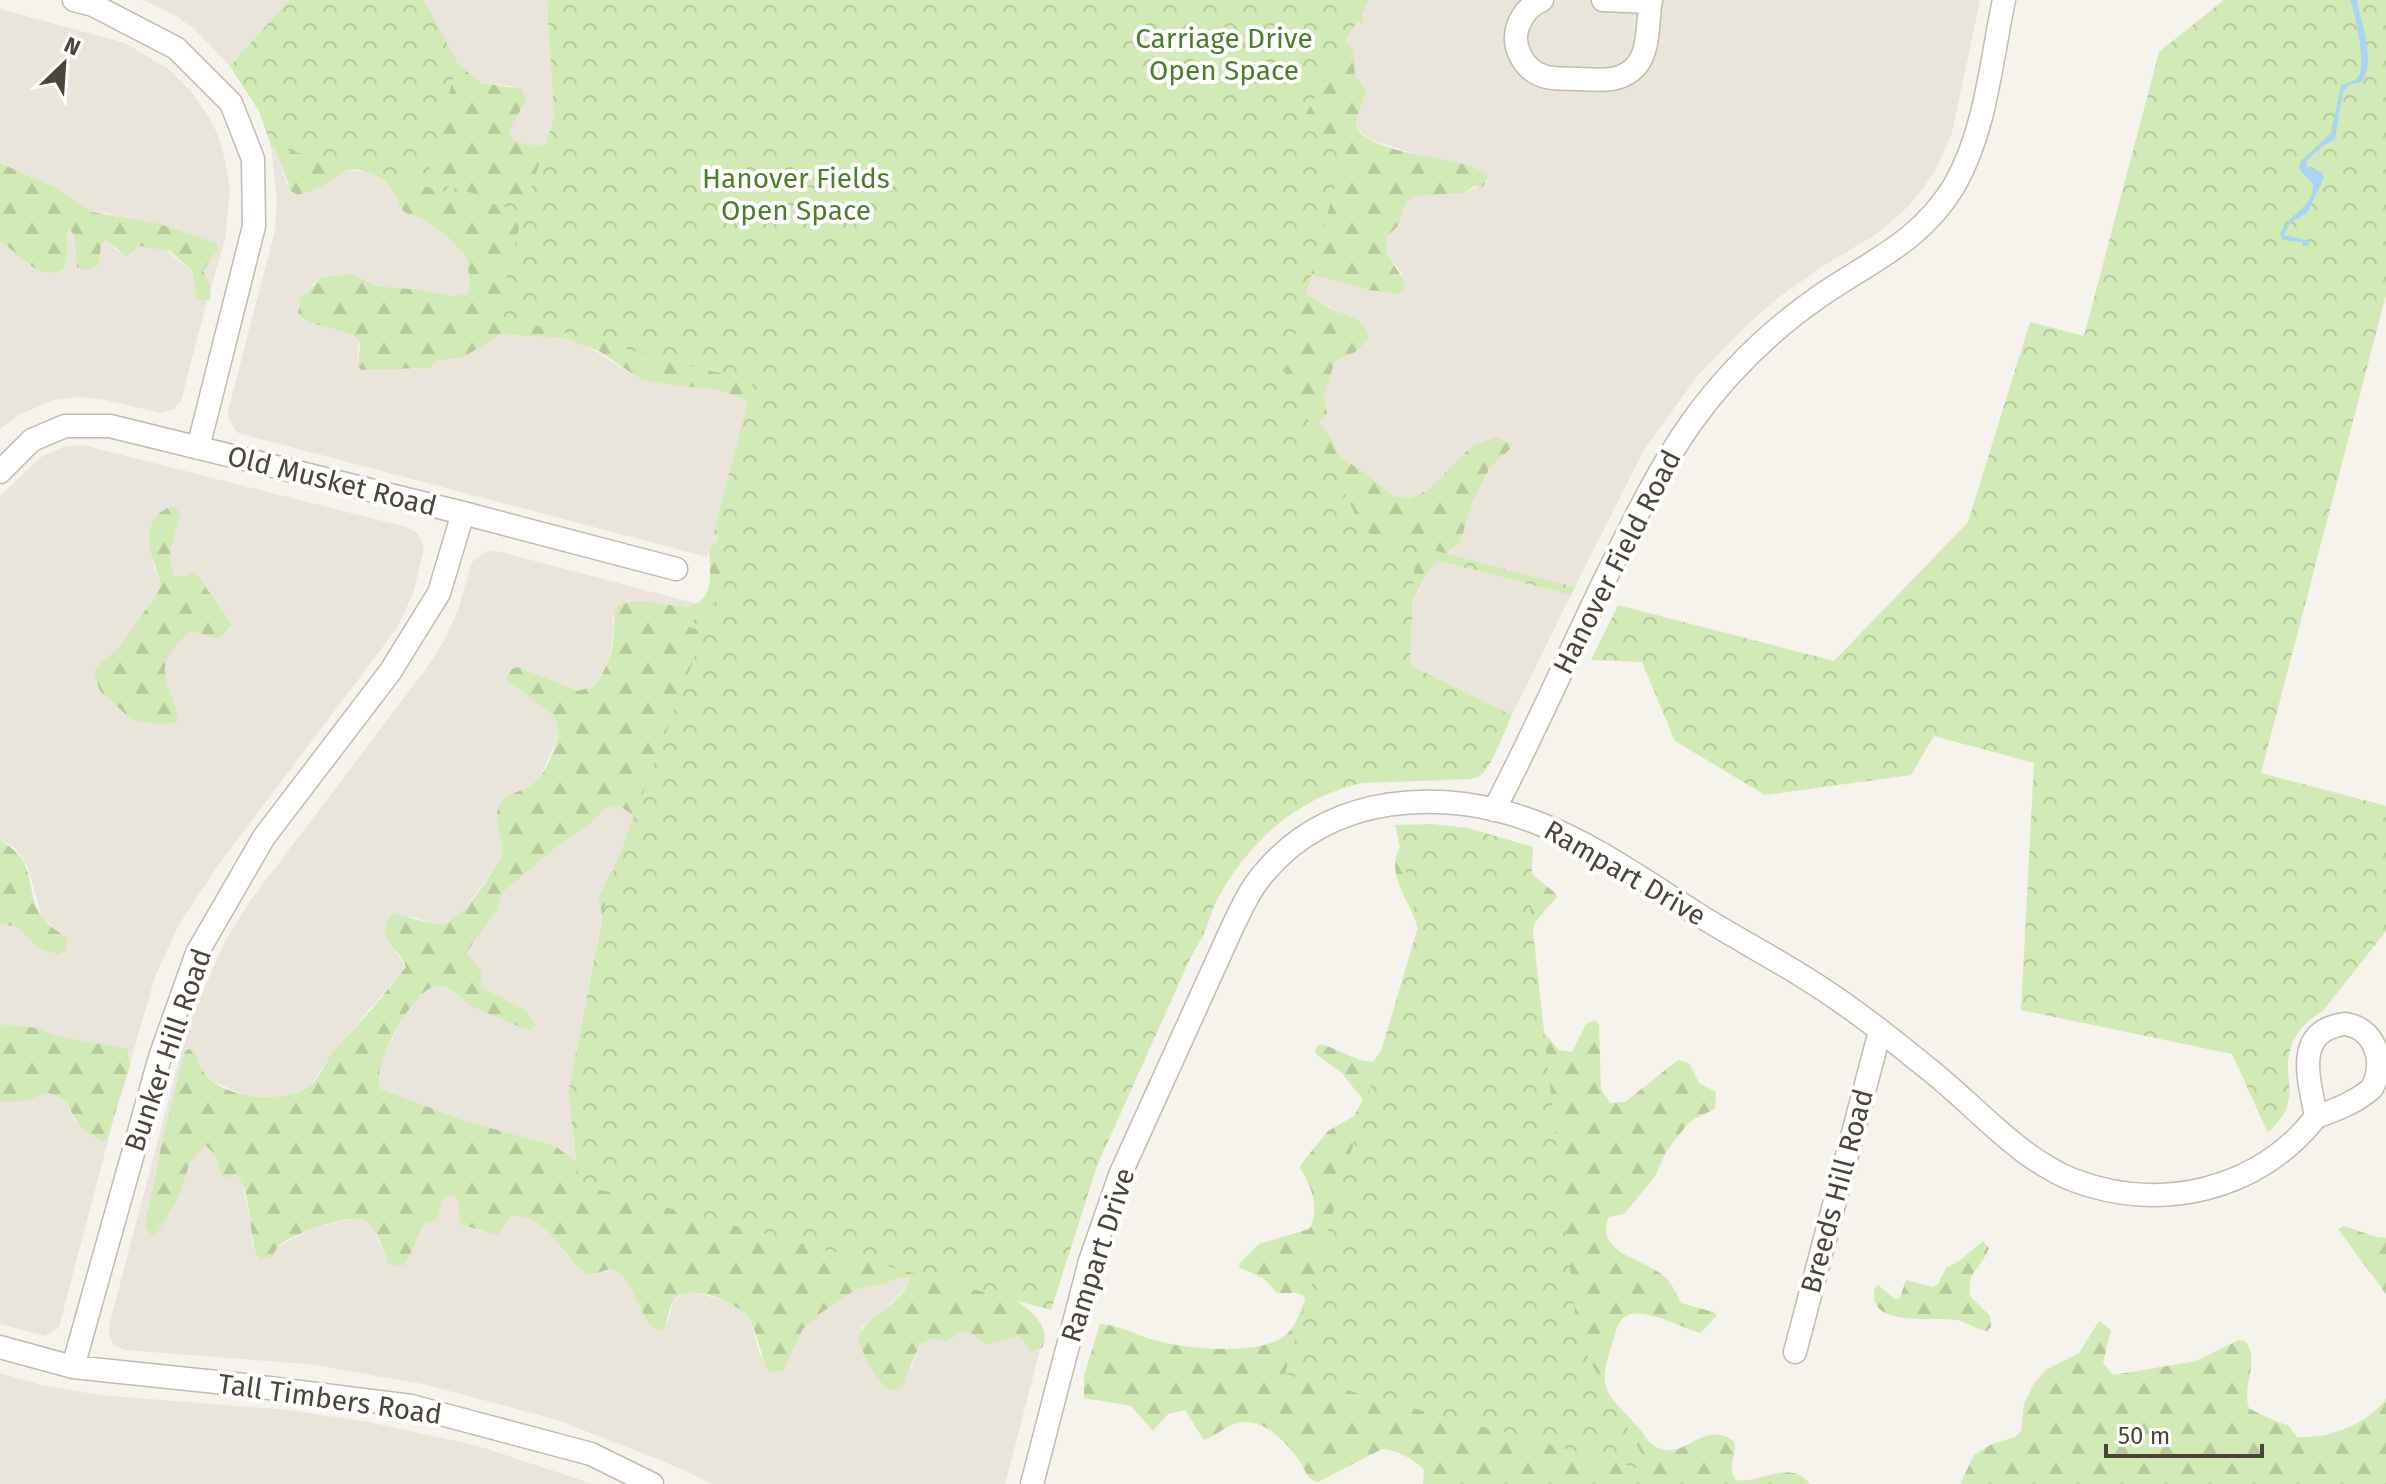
<svg xmlns="http://www.w3.org/2000/svg" width="2386" height="1484" font-family="'Fira Sans',sans-serif">
  <defs>
    <pattern id="forest-firs" width="22" height="20" patternUnits="userSpaceOnUse" patternTransform="scale(2)"><rect width="22" height="20" fill="#d2eab5"/><path d="M5 1l3.5 6h-7zM16 11l3.5 6h-7z" fill="#b6ca9c"/></pattern>
    <pattern id="park-crowns" width="20" height="18" patternUnits="userSpaceOnUse" patternTransform="scale(2)"><rect width="20" height="18" fill="#d2eab5"/><path d="M2 6a3 3 0 1 1 6 0M12 15a3 3 0 1 1 6 0" fill="none" stroke="#b6ca9c"/></pattern>
  </defs>
  <rect width="100%" height="100%" fill="#f6f3ec"/>
  <path fill="#eae5da" fill-rule="evenodd" d="M 143,0 L 289,0 L 230,66 L 194,29 L 176,16 Z
    M 424,0 L 547,0 L 554,118 L 545,146 L 515,144 L 510,140 L 508,134 L 513,120 L 526,102 L 512,86 L 481,83 L 457,64 Z
    M 1369,0 L 1980,0 L 1952,133 L 1935,171 L 1923,188 L 1910,205 L 1878,233 L 1820,268 L 1779,297 L 1748,324 L 1699,374 L 1645,448 L 1575,587 L 1448,554 L 1460,543 L 1473,501 L 1489,469 L 1510,449 L 1472,446 L 1428,490 L 1410,499 L 1391,496 L 1366,473 L 1340,457 L 1331,437 L 1319,425 L 1318,422 L 1327,409 L 1324,396 L 1332,368 L 1338,359 L 1355,352 L 1363,324 L 1306,295 L 1311,275 L 1368,290 L 1399,294 L 1403,275 L 1387,254 L 1386,244 L 1387,236 L 1398,226 L 1406,202 L 1415,196 L 1463,193 L 1487,183 L 1489,178 L 1369,139 L 1357,128 L 1356,120 L 1367,89 L 1355,76 L 1346,42 L 1357,22 L 1359,24 L 1364,19 L 1361,14 Z
    M 0,9 L 125,43 L 170,70 L 190,90 L 207,114 L 218,135 L 225,160 L 230,188 L 225,240 L 211,287 L 203,271 L 217,251 L 108,213 L 92,212 L 56,188 L 0,163 Z
    M 271,146 L 275,147 L 277,153 L 287,185 L 317,189 L 345,171 L 367,171 L 383,181 L 398,198 L 399,205 L 404,212 L 428,222 L 450,239 L 467,258 L 470,284 L 468,294 L 451,296 L 421,290 L 376,286 L 353,274 L 322,277 L 313,284 L 298,304 L 298,316 L 303,320 L 336,328 L 358,338 L 358,366 L 361,370 L 430,368 L 437,361 L 464,357 L 501,334 L 517,334 L 565,338 L 586,345 L 643,381 L 719,389 L 749,399 L 714,532 L 719,540 L 709,549 L 707,557 L 238,433 L 229,420 L 228,411 L 275,230 L 277,200 Z
    M 70,229 L 74,235 L 77,267 L 81,270 L 103,241 L 110,243 L 118,252 L 130,256 L 138,245 L 166,250 L 192,272 L 196,297 L 201,301 L 207,301 L 181,401 L 174,409 L 160,413 L 102,399 L 77,397 L 53,400 L 19,415 L 0,429 L 0,242 L 9,246 L 29,265 L 64,268 L 68,251 L 66,233 Z
    M 83,445 L 406,527 L 418,534 L 424,548 L 413,594 L 397,628 L 217,867 L 178,926 L 155,977 L 130,1063 L 130,1054 L 57,1036 L 37,1028 L 0,1024 L 0,924 L 18,927 L 37,947 L 65,936 L 42,918 L 28,867 L 15,848 L 0,841 L 0,496 L 41,457 L 67,446 ZM 169,507 L 181,515 L 171,544 L 169,564 L 174,575 L 181,577 L 192,573 L 231,628 L 221,638 L 212,638 L 195,632 L 179,639 L 166,659 L 163,674 L 178,720 L 164,725 L 118,706 L 100,691 L 94,673 L 95,668 L 119,647 L 156,595 L 161,584 L 154,567 L 149,535 L 152,522 L 158,514 Z
    M 497,551 L 698,604 L 674,607 L 627,601 L 612,618 L 614,630 L 608,663 L 592,687 L 578,692 L 561,686 L 507,679 L 554,716 L 559,733 L 542,773 L 533,783 L 501,801 L 497,822 L 504,852 L 502,858 L 459,917 L 438,925 L 410,916 L 392,946 L 406,967 L 362,1018 L 348,1039 L 336,1048 L 310,1086 L 292,1094 L 268,1098 L 243,1094 L 216,1083 L 203,1073 L 194,1051 L 186,1051 L 154,1177 L 182,1188 L 184,1176 L 193,1157 L 205,1145 L 215,1154 L 226,1178 L 236,1174 L 242,1182 L 250,1219 L 252,1246 L 279,1246 L 314,1228 L 355,1218 L 364,1220 L 373,1228 L 388,1263 L 405,1265 L 424,1224 L 437,1220 L 442,1200 L 454,1194 L 465,1227 L 498,1235 L 511,1217 L 527,1217 L 550,1230 L 571,1261 L 593,1275 L 612,1269 L 626,1279 L 647,1321 L 668,1322 L 673,1301 L 684,1293 L 695,1292 L 733,1304 L 750,1319 L 760,1355 L 784,1370 L 803,1329 L 821,1313 L 855,1290 L 886,1283 L 898,1277 L 910,1278 L 909,1284 L 896,1299 L 861,1328 L 881,1385 L 912,1367 L 920,1344 L 934,1338 L 947,1342 L 958,1334 L 968,1332 L 987,1345 L 1019,1336 L 1032,1352 L 1040,1350 L 1005,1484 L 713,1484 L 665,1462 L 557,1420 L 423,1384 L 308,1364 L 124,1350 L 113,1344 L 109,1334 L 109,1326 L 174,1079 L 193,1014 L 224,943 L 250,901 L 426,669 L 444,641 L 458,610 L 472,562 L 485,552 Z
    M 1437,561 L 1571,595 L 1512,715 L 1417,669 L 1410,661 L 1413,602 L 1431,567 Z
    M 618,804 L 633,815 L 623,848 L 598,897 L 602,916 L 568,1093 L 576,1163 L 558,1148 L 543,1142 L 468,1122 L 381,1089 L 377,1076 L 384,1055 L 410,1005 L 433,986 L 440,985 L 474,1006 L 530,1030 L 525,1010 L 481,987 L 482,971 L 466,954 L 497,911 L 502,893 L 561,843 L 586,827 L 607,808 Z
    M 122,1087 L 59,1327 L 45,1336 L 0,1324 L 0,1102 L 24,1101 L 49,1093 L 67,1102 L 74,1120 L 107,1139 Z
    M 0,1373 L 41,1385 L 99,1395 L 289,1410 L 369,1422 L 478,1446 L 593,1484 L 0,1484 Z"/>
  <path fill="url(#forest-firs)" d="M 1357,4 L 1364,19 L 1362,24 L 1352,18 L 1332,34 C 1360,49 1353,48 1355,76 L 1367,90 L 1356,120 L 1357,129 C 1382,160 1472,155 1489,177 L 1483,187 L 1475,186 L 1463,193 L 1415,196 L 1406,202 L 1398,226 L 1387,236 L 1386,244 L 1387,254 L 1405,282 L 1404,289 L 1399,294 L 1368,290 L 1301,272 L 1294,287 L 1329,308 L 1354,318 L 1363,324 L 1369,339 L 1355,352 L 1338,359 L 1334,364 L 1324,396 L 1327,414 L 1318,422 L 1331,437 L 1340,457 L 1366,473 L 1391,495 L 1410,499 L 1428,490 L 1472,446 L 1496,437 L 1512,444 L 1510,449 L 1489,469 L 1473,501 L 1460,543 L 1431,567 L 1412,602 L 1408,660 L 1424,676 L 1459,774 L 1450,780 L 1363,783 L 1300,752 L 1216,901 L 1204,934 L 1178,980 L 604,923 L 598,897 L 623,848 L 633,815 L 618,805 L 607,808 L 586,827 L 561,843 L 502,893 L 497,911 L 466,953 L 482,971 L 481,987 L 525,1010 L 535,1025 L 530,1030 L 523,1028 C 507,1021 488,1014 472,1006 C 462,1000 452,989 441,986 C 418,979 368,1069 381,1089 L 468,1122 L 543,1142 L 558,1148 L 587,1171 L 974,1278 C 997,1290 1058,1315 1042,1348 L 1032,1352 L 1019,1336 L 987,1345 L 968,1332 L 958,1334 L 947,1342 L 934,1338 L 920,1344 L 901,1388 L 896,1390 L 884,1388 L 865,1357 L 858,1338 C 867,1313 904,1305 910,1278 L 899,1277 L 886,1283 L 855,1290 L 821,1313 L 803,1329 L 784,1370 L 769,1373 C 761,1356 758,1336 750,1320 C 741,1303 686,1280 673,1301 C 668,1309 668,1321 663,1330 L 657,1331 L 647,1321 L 626,1279 L 612,1269 C 606,1269 599,1274 593,1274 C 568,1276 555,1211 511,1217 L 498,1235 L 461,1225 L 458,1204 L 454,1194 L 442,1200 L 437,1220 L 424,1224 L 405,1265 L 395,1266 L 388,1263 C 383,1250 377,1226 363,1220 C 348,1213 290,1235 278,1246 C 276,1249 274,1254 272,1257 L 259,1260 C 246,1234 255,1197 236,1174 L 226,1178 L 222,1176 L 215,1154 L 206,1146 C 188,1158 188,1170 182,1188 C 176,1205 163,1222 154,1238 L 145,1227 L 162,1142 L 185,1051 L 189,1049 L 194,1051 C 198,1057 199,1067 204,1073 C 223,1099 283,1104 308,1087 C 322,1078 326,1058 337,1047 C 362,1023 384,994 406,967 C 399,946 373,939 392,913 C 407,916 421,922 436,924 C 461,928 488,876 502,858 C 506,842 493,825 498,808 C 501,795 524,791 533,783 C 548,772 554,749 559,733 L 554,716 L 506,679 L 512,669 L 518,667 L 578,691 L 592,687 C 606,673 613,652 614,632 C 615,619 612,618 618,606 C 637,594 665,608 687,606 C 716,602 710,572 709,549 L 728,531 L 755,403 L 719,390 L 643,381 L 599,351 L 565,338 L 501,334 L 464,357 L 437,361 L 430,368 L 361,370 L 358,366 L 360,344 L 357,338 C 340,327 311,327 298,315 L 300,299 L 322,277 L 353,274 L 376,286 L 421,290 L 451,296 L 468,294 L 470,284 L 467,258 L 450,239 L 428,222 L 404,212 L 399,205 L 398,198 L 384,181 L 369,172 L 358,169 L 345,171 L 317,189 L 298,195 L 291,191 L 264,119 L 230,66 L 444,53 L 481,83 L 522,89 L 526,102 C 501,138 502,143 545,146 Z
    M 0,163 L 56,188 L 92,212 L 160,224 L 218,244 L 217,251 L 203,271 L 211,286 L 210,300 L 201,301 L 196,297 L 192,271 L 170,251 L 139,246 L 127,257 L 110,243 L 104,241 L 101,245 L 99,263 C 94,269 84,272 77,267 L 74,235 L 70,229 L 66,233 L 68,251 L 64,268 C 39,285 21,252 0,242 Z
    M 169,507 L 176,508 L 181,515 C 175,535 165,555 174,575 L 181,577 L 195,572 L 232,625 L 221,638 L 212,638 L 195,632 C 183,636 178,641 171,652 C 154,677 177,695 178,721 L 164,725 L 132,720 L 100,691 L 94,673 L 95,668 L 119,647 L 156,595 L 161,584 L 150,550 L 149,535 L 152,522 L 158,514 Z
    M 1417,833 L 1520,864 L 1555,893 L 1557,897 L 1536,921 L 1526,947 L 1539,1027 L 1559,1050 L 1572,1052 L 1586,1024 L 1595,1020 L 1599,1025 L 1601,1089 L 1610,1103 L 1625,1102 L 1678,1060 L 1689,1063 L 1699,1083 L 1716,1092 L 1715,1109 L 1694,1119 L 1685,1127 L 1666,1152 L 1654,1178 L 1624,1214 L 1609,1217 C 1593,1253 1645,1259 1664,1276 C 1673,1284 1676,1294 1681,1303 L 1713,1312 L 1717,1315 L 1700,1333 C 1682,1328 1647,1308 1628,1315 C 1618,1320 1616,1331 1613,1341 C 1596,1391 1605,1390 1638,1427 C 1643,1433 1647,1441 1654,1446 C 1685,1464 1700,1418 1734,1441 C 1738,1455 1726,1467 1736,1480 C 1762,1484 1788,1458 1810,1484 L 1423,1484 L 1424,1470 C 1415,1459 1396,1450 1382,1449 L 1318,1482 C 1305,1479 1306,1469 1299,1460 C 1285,1441 1263,1417 1237,1423 C 1225,1426 1215,1437 1204,1440 L 1185,1410 L 1168,1414 L 1153,1431 L 1131,1406 L 1084,1398 L 1084,1376 L 1100,1324 C 1120,1325 1135,1335 1154,1340 C 1186,1349 1254,1356 1283,1337 C 1295,1330 1300,1311 1305,1300 L 1304,1296 L 1297,1293 L 1277,1293 L 1263,1278 L 1240,1268 L 1239,1264 L 1259,1244 L 1309,1229 C 1321,1211 1311,1184 1300,1168 L 1302,1163 L 1328,1131 L 1354,1116 L 1363,1100 L 1342,1073 L 1315,1053 L 1316,1048 L 1320,1044 L 1325,1045 L 1360,1060 L 1373,1062 L 1393,1035 L 1419,932 C 1414,907 1386,877 1398,851 C 1401,844 1411,838 1417,833 Z
    M 0,841 C 41,862 22,891 44,919 C 50,928 61,932 68,939 L 66,950 L 59,955 L 37,947 L 18,927 L 0,924 Z
    M 0,1024 L 37,1028 L 57,1036 L 128,1049 L 130,1066 L 107,1139 L 103,1141 C 83,1132 75,1122 67,1102 L 49,1093 L 24,1101 L 0,1102 Z
    M 2344,1226 L 2376,1237 L 2386,1238 L 2386,1294 L 2338,1229 Z
    M 1983,1241 L 1989,1248 C 1981,1270 1967,1269 1970,1296 L 1990,1316 L 1991,1327 L 1987,1331 C 1977,1330 1968,1323 1957,1320 C 1935,1316 1864,1329 1875,1287 L 1878,1285 L 1895,1299 L 1900,1298 L 1906,1280 L 1932,1287 L 1938,1284 L 1946,1268 L 1959,1261 Z
    M 2099,1321 L 2111,1330 L 2103,1363 L 2113,1375 L 2196,1361 L 2239,1340 L 2245,1341 C 2261,1361 2241,1385 2249,1408 C 2257,1413 2280,1424 2288,1425 L 2297,1437 C 2328,1439 2366,1425 2386,1399 L 2386,1484 L 1960,1484 L 1974,1455 L 1992,1444 L 2015,1437 L 2021,1431 L 2024,1404 L 2034,1383 L 2047,1369 L 2079,1353 Z"/>
  <path fill="url(#park-crowns)" d="M 289,0 L 424,0 L 457,62 L 427,181 L 525,207 L 554,118 L 547,0 L 1369,0 L 1298,128 L 1347,141 L 1285,373 L 1364,532 L 1575,587 L 1571,595 L 1415,555 L 1410,665 L 1512,715 C 1505,729 1493,765 1481,775 C 1468,784 1441,777 1426,777 C 1328,775 1263,818 1216,901 L 1097,1166 L 1051,1310 L 579,1184 L 568,1093 L 609,883 L 704,632 L 689,627 C 692,618 701,617 708,610 C 731,589 732,557 714,532 L 753,382 L 497,315 L 523,212 L 271,146 L 258,108 L 230,66 Z
    M 2224,0 L 2386,0 L 2386,295 L 2261,773 L 2386,806 L 2386,931 L 2323,1011 C 2300,1024 2286,1044 2288,1072 C 2289,1082 2291,1092 2288,1103 C 2285,1116 2276,1124 2268,1133 L 2232,1054 L 2021,1010 L 2034,763 L 1934,736 L 1911,775 L 1765,795 L 1675,741 L 1642,662 L 1591,660 L 1618,605 L 1834,661 L 1968,522 L 2030,322 L 2084,336 L 2159,52 Z
    M 1433,824 L 1468,828 L 1533,847 L 1530,904 L 1578,1339 L 1652,1472 L 1285,1374 L 1418,927 L 1395,825 Z"/>
  <path fill="#a9d4f2" d="M 2350,0 L 2357,0 C 2361,25 2376,59 2362,82 L 2351,84 L 2343,91 L 2335,139 L 2324,145 L 2307,160 L 2307,166 L 2322,173 L 2324,178 L 2307,213 L 2290,223 L 2284,235 L 2309,241 L 2310,245 L 2307,246 L 2301,242 L 2283,240 L 2280,234 C 2288,214 2314,208 2313,184 L 2299,169 L 2300,162 L 2331,133 L 2341,85 C 2347,83 2355,81 2358,77 C 2367,65 2355,14 2350,0 Z"/>
  <g fill="none" stroke-linecap="round" stroke-linejoin="round">
    <defs>
      <path id="minor" d="M 74,0 L 93,5 L 176,48 L 231,103 L 253,159 L 254,226 L 198,448
        M 1542,0 C 1530,5 1523,13 1518,26 C 1511,46 1523,69 1543,76 C 1555,80 1568,78 1580,79 C 1601,80 1622,83 1637,65 C 1650,49 1647,20 1651,0
        M 1603,0 L 1650,2
        M 0,472 L 32,440 L 65,426 L 110,426 L 463,513 L 676,569
        M 1494,810 C 1536,730 1572,646 1612,565 C 1636,516 1660,467 1691,423 C 1726,374 1771,330 1820,296 C 1871,261 1920,242 1954,186 C 1986,131 1991,61 2004,0
        M 2344,1024 C 2375,1027 2386,1062 2372,1088 C 2357,1102 2335,1110 2316,1117 C 2310,1081 2292,1032 2344,1024 Z
        M 0,1347 L 73,1367 L 245,1385 L 411,1406 L 591,1454 L 652,1484
        M 1795,1352 L 1880,1031
        M 73,1367 L 160,1057 L 197,953 L 264,837 L 390,672 L 439,593 L 463,513
        M 1032,1484 L 1090,1261 L 1120,1175 L 1232,928 C 1241,909 1250,889 1264,873 C 1331,793 1443,787 1535,822 C 1595,844 1649,884 1702,917 C 1751,947 1804,974 1850,1008 C 1876,1026 1901,1047 1926,1067 C 1974,1104 2016,1157 2073,1180 C 2160,1213 2258,1191 2316,1117"/>
    </defs>
    <use href="#minor" stroke="#c2bbae" stroke-width="25"/>
    <use href="#minor" stroke="#fff" stroke-width="22"/>
  </g>
  <g text-anchor="middle" dominant-baseline="central" stroke-width="8" stroke-linejoin="round" paint-order="stroke">
    <g font-size="28" fill="#4a7f2a" stroke="#fff">
      <text x="1224" y="38">Carriage Drive<tspan x="1224" dy="32">Open Space</tspan></text>
      <text x="796" y="178">Hanover Fields<tspan x="796" dy="32">Open Space</tspan></text>
    </g>
    <g font-size="28" fill="#4b4439" stroke="#fff">
      <text transform="translate(332 481) rotate(14)">Old Musket Road</text>
      <text transform="translate(1617 562) rotate(-63)">Hanover Field Road</text>
      <text transform="translate(1625 873) rotate(30)">Rampart Drive</text>
      <text transform="translate(168 1050) rotate(-71)">Bunker Hill Road</text>
      <text transform="translate(1837 1191) rotate(-75)">Breeds Hill Road</text>
      <text transform="translate(1098 1255) rotate(-72)">Rampart Drive</text>
      <text transform="translate(330 1399) rotate(8)">Tall Timbers Road</text>
    </g>
  </g>
  <g transform="translate(64 64) rotate(25)" stroke="#ffffff" stroke-width="6" paint-order="stroke">
  <path d="M0-6L14 30L0 20L-14 30Z" fill="#4b4439"/>
  <text y="-12" font-size="22" font-weight="bold" text-anchor="middle" fill="#4b4439">N</text>
  </g>
  <path d="M2106 1444v12h156v-12" fill="none" stroke="#4b4439" stroke-width="4"/>
  <text x="2118" y="1444" font-size="24" fill="#4b4439" stroke="#ffffff" stroke-width="6" paint-order="stroke">50 m</text>
</svg>
